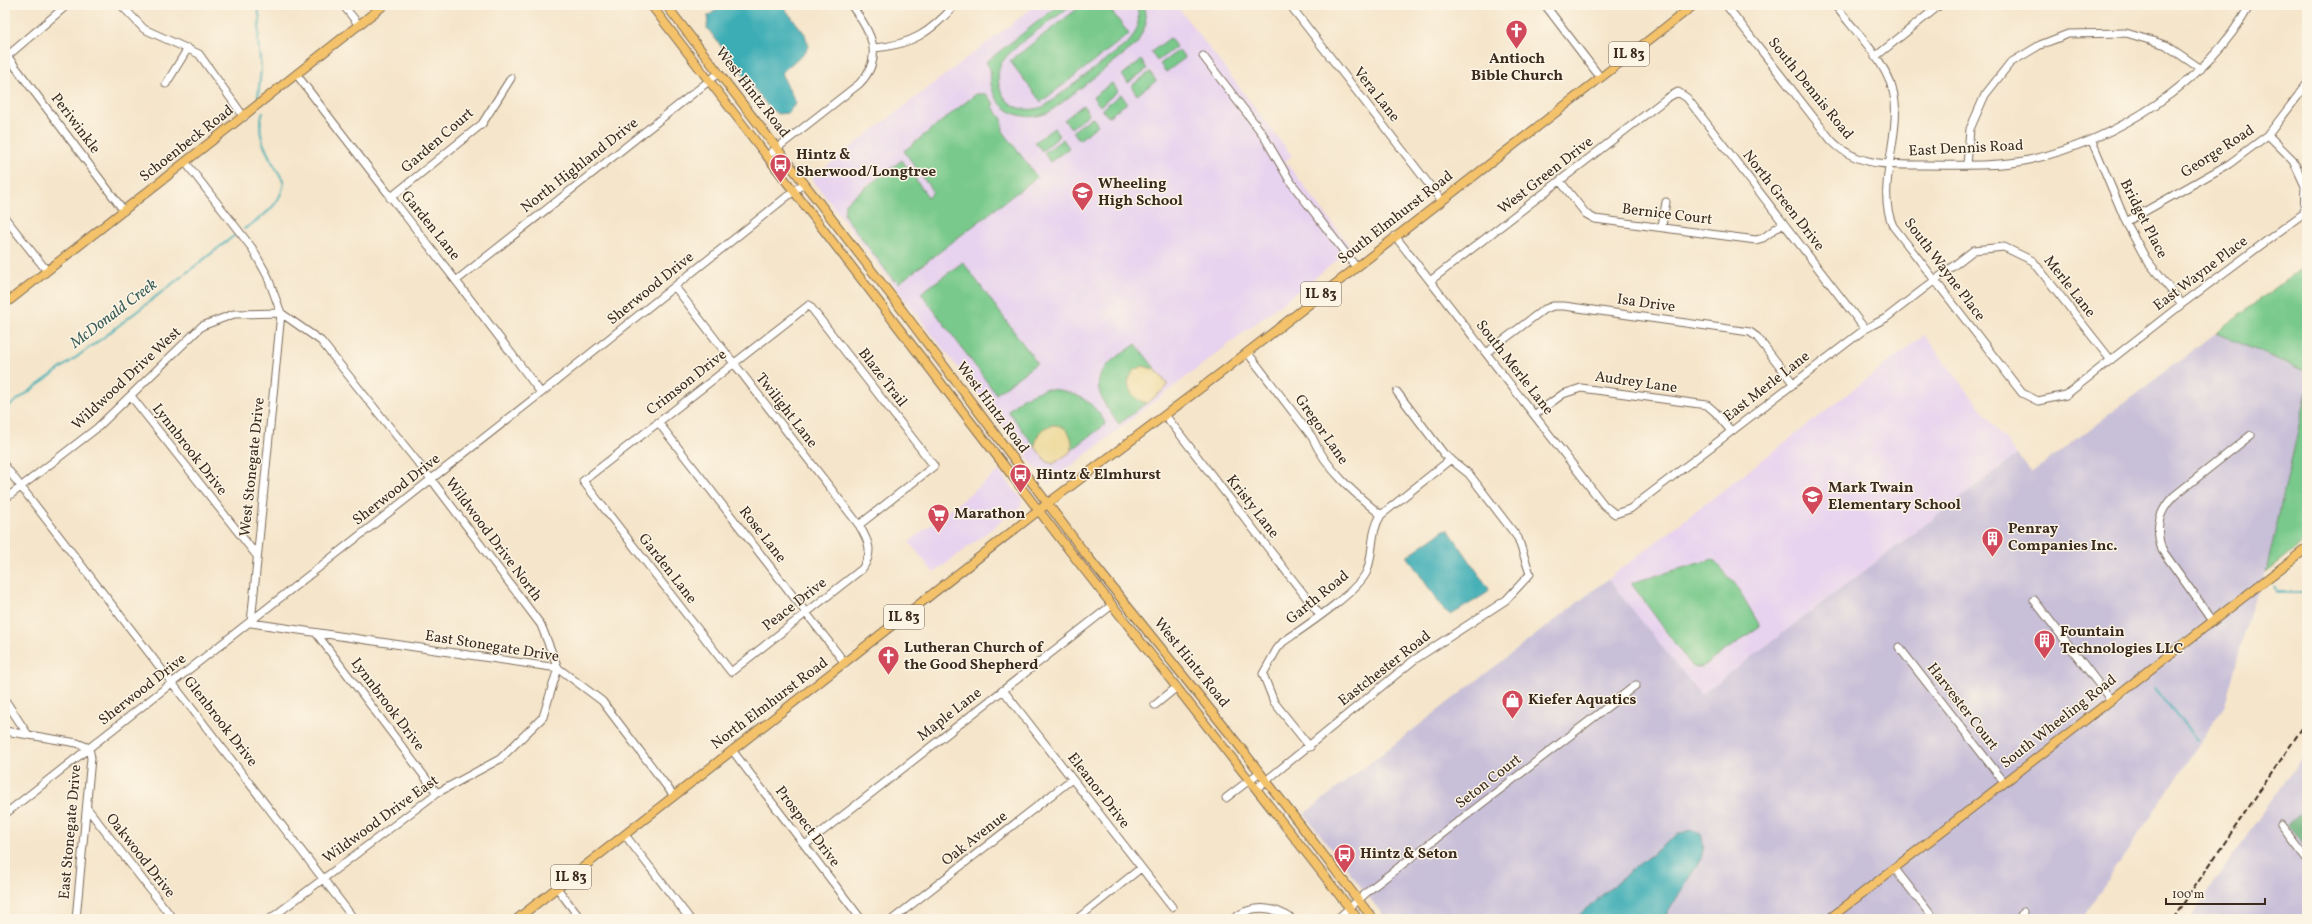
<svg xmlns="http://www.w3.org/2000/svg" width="2312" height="924" font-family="Vollkorn,serif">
  <rect width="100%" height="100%" fill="#fcf5e5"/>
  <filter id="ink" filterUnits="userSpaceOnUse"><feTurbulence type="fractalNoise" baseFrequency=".025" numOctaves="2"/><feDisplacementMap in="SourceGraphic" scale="8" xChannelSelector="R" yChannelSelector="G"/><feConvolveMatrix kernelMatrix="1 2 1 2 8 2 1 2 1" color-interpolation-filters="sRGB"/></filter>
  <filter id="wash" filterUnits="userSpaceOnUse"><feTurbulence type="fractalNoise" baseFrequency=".012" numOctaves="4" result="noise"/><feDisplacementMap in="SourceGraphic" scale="16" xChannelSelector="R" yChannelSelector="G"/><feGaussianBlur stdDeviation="0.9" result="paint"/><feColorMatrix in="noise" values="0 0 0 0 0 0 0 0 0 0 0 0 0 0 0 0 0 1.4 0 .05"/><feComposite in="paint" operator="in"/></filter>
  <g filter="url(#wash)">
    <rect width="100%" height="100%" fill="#f5e5ca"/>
    <path fill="#e7d2ef" d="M 1036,5 L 1176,5 L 1292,156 L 1285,161 L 1352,249 L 1048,484 L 811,178 Z
      M 1924,335 L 2017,455 L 1701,695 L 1608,579 Z
      M 999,471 L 1022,499 L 1021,506 L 934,573 L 909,542 Z"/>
    <path fill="#c8bfd8" d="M 2216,333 L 2307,372 L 2307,391 L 2266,572 L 2252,605 L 2225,705 L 2082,919 L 1386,919 L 1304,814 L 1608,579 L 1701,695 L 2017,455 L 2032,473 Z
      M 2307,752 L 2307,919 L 2190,919 L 2248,833 Z"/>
    <path fill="#78c98b" stroke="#5a7a54" d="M 1059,5 L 1072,5 C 1056,18 1010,47 1001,64 C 995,77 999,94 1010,103 C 1020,111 1033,111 1045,106 L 1128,43 C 1138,32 1141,19 1136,5 L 1144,5 L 1146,24 L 1137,44 L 1051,111 C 1029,124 999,114 992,88 C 988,76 994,72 986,62 Z
      M 1082,5 L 1107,5 L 1129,34 L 1041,102 L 1010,61 Z
      M 1170,38 L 1176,47 L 1157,61 L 1151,52 Z
      M 1179,50 L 1185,58 L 1166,72 L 1160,64 Z
      M 1141,60 L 1147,69 L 1128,83 L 1122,75 Z
      M 1150,72 L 1156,81 L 1137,95 L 1131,86 Z
      M 1112,83 L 1118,91 L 1100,106 L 1093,97 Z
      M 976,94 L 986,94 L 993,102 L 993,107 L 1002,119 L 1003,131 L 1037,177 L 899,283 L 896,279 L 894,281 L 844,215 L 845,203 L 902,160 L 928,197 L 933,192 L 904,151 Z
      M 1121,94 L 1127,103 L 1108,117 L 1102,109 Z
      M 1083,105 L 1089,114 L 1071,128 L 1064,120 Z
      M 1092,117 L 1098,125 L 1079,140 L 1073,131 Z
      M 1054,128 L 1060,136 L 1042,151 L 1035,142 Z
      M 1063,139 L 1069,148 L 1050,162 L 1044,153 Z
      M 963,262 L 1037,363 L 996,394 L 921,293 Z
      M 2307,264 L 2307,372 L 2216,333 Z
      M 1136,344 L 1167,384 L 1166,388 L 1119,424 C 1108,410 1089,387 1104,369 C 1111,359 1126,352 1136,344 Z
      M 1044,389 C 1072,389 1092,399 1106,424 L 1053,464 L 1046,461 L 1008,411 L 1022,398 Z
      M 2307,391 L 2307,540 L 2266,572 Z
      M 1713,559 L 1736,585 L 1760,626 L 1702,667 L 1692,667 L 1631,583 Z"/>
    <path fill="#62ad77" stroke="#4e6c4a" d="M 2300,814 L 2307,823 L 2307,849 L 2288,825 Z"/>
    <path fill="#eeda9e" stroke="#94825e" d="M 1143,366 L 1156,370 L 1167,384 L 1166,388 L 1147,403 C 1135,400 1129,394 1128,382 L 1133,371 Z
      M 1053,425 C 1068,425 1073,437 1072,451 L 1053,464 L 1046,461 L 1035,447 C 1037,434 1040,428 1053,425 Z"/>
    <path fill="#3cadb5" stroke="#3c6c6a" d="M 723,5 L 782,5 L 805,34 L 808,46 L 806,51 L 781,73 L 796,103 L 788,113 L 778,114 L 770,109 L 707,28 L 708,16 Z
      M 1448,529 L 1489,589 L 1487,593 L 1451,615 L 1443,609 L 1407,556 L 1444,530 Z
      M 1690,830 L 1701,834 L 1704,847 L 1701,858 L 1664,919 L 1574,919 L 1630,871 L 1678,834 Z"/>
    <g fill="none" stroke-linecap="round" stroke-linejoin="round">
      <path stroke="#3cadb5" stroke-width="2" d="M 257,5 L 260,19 L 258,41 L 261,68 L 258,98
        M 244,229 C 262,217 281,206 284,182 C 272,160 253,138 263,112
        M 5,409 L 104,337 L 235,235
        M 2273,587 L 2276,592 L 2307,592
        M 2155,688 L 2197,740"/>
    </g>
  </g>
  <g filter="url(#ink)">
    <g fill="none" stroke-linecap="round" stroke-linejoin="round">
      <defs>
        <path id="minor" d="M 121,5 L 144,29 L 199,54 L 244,117
          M 343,5 L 359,25
          M 1290,5 L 1441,200
          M 1545,5 L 1600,77
          M 1726,5 L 1831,140 C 1856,167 1892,165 1926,165 C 1958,165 1997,167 2029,160 C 2116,140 2206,84 2250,5
          M 1835,5 C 1856,33 1892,66 1895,102 C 1899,140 1876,190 1893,226 L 2022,393 L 2038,401 L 2066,395 L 2182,304 L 2304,213 L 2305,186 L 2293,160 L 2268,135
          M 874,48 C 911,45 930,33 955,5
          M 5,53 L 124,211
          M 1203,56 L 1262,133 L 1290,181 L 1356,267
          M 1875,57 L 1940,5
          M 5,58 L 67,5
          M 297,75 C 378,182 462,286 541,393
          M 166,84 L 188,48
          M 2092,141 L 2126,222 L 2146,259 L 2182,304
          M 767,156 L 859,84 C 886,57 870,30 851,5
          M 186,163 L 252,248 L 267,275 L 281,313 L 251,623 L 558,668 L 602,701 L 674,796
          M 1967,165 L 1970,129 L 1985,95 L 2010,63 L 2040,45 L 2068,34 L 2126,33 L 2166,45 L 2201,69
          M 1560,181 L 1586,214 L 1595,219 L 1756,240 L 1763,238 L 1783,223
          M 390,198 L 482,124 L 511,78
          M 5,218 L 47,271
          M 2126,222 L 2229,164 L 2268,135 L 2307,84
          M 1662,226 L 1666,202
          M 1395,236 L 1604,505 L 1615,514 L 1630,509 L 1865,329 L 1886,318 L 1974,250 L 2004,247 L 2033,261 L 2110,359
          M 457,280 L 719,73
          M 1430,281 L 1667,98 L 1678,92 L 1687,98 L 1865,329
          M 675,287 L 859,525 C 869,542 874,552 862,569 L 731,672 L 583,481 L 809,305 L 934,466 L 859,525
          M 1247,352 L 1312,437 C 1327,470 1354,493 1381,515
          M 1486,353 L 1543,310 L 1553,306 L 1564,306 L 1750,332 L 1757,337 L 1793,383
          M 131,396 L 257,556
          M 1165,415 L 1320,615
          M 1534,415 L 1563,394 L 1581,388 L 1707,405 L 1715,412 L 1731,431
          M 658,422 L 845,663
          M 5,466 L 354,919
          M 5,499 L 97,428 L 202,326 L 234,314 L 281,313
          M 2034,600 L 2111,700
          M 2213,621 L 2162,550 C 2155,528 2158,512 2174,496 L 2251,435
          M 316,633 L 437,793
          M 1899,647 L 2004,782
          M 1003,690 L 1172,907
          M 5,700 L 28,735
          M 1155,705 L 1177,687
          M 5,731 L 77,743 L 89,748 L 91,758 L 76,919
          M 1310,747 L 1274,702 L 1263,674 L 1277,649 L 1283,642 C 1303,628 1358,592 1367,571 C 1374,552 1370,532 1381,515 L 1451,459
          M 732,750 L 861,919
          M 1257,788 L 1414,660 L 1506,600 L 1530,574 L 1518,538 L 1469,474 L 1444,454 L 1397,392
          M 1226,798 L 1260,772
          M 87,808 L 173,919
          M 5,814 L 541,393 L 804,183
          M 2281,825 L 2307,859
          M 625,835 L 690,919
          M 805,845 L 1112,605
          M 1895,869 L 1934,919
          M 557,888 L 576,913
          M 270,919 L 437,793 L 500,759 L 543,717 L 558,668 L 541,625 L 431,479 L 321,341 L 281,313
          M 569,919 L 576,913 L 581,919
          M 893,919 L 1072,779
          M 1077,919 L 1141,868
          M 1233,919 C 1252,904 1273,906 1292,919
          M 1337,919 L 1373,887 L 1636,685
          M 2019,919 L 2023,912"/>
        <path id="major" d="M 651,5 L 1069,550 L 1358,919
          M 666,5 L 893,298 L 1084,552 L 1237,743 L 1373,919
          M 5,304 L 384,5
          M 517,919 L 1047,504 L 1222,372 L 1694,5
          M 1829,919 L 2307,548"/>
      </defs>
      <use href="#minor" stroke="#7c6b5a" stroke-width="9"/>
      <use href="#major" stroke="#7c6b5a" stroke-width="10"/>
      <use href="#minor" stroke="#fff" stroke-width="7"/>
      <use href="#major" stroke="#f3c26a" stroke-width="8"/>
      <path stroke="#3b2a1e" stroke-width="2" stroke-dasharray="6 3" stroke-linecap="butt" d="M 2173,919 L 2307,721"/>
    </g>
  </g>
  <defs>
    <symbol id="church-pin" viewBox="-11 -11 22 30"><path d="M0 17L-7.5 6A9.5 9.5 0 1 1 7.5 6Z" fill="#d1495b" stroke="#fcf5e5"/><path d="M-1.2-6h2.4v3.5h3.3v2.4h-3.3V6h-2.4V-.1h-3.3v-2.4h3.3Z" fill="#fff"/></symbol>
    <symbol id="bus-pin" viewBox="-11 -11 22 30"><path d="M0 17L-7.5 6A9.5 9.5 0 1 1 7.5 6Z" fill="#d1495b" stroke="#fcf5e5"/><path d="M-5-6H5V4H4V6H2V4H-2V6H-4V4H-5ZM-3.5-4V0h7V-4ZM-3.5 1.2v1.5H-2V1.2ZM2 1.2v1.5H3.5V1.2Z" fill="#fff"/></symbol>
    <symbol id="school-pin" viewBox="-11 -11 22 30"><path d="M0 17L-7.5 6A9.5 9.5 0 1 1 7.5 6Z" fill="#d1495b" stroke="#fcf5e5"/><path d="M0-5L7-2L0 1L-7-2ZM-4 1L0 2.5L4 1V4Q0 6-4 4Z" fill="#fff"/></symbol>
    <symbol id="supermarket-pin" viewBox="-11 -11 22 30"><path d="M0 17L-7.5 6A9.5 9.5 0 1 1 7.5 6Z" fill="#d1495b" stroke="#fcf5e5"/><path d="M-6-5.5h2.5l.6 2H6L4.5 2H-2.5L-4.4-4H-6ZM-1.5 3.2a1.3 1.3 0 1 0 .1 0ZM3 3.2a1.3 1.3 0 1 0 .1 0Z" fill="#fff"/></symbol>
    <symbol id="building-pin" viewBox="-11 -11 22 30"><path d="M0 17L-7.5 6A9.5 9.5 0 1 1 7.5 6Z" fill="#d1495b" stroke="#fcf5e5"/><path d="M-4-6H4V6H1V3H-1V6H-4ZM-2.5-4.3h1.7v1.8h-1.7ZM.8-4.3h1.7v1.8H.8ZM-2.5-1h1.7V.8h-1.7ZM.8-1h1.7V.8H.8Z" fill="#fff"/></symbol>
    <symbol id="shop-pin" viewBox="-11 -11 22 30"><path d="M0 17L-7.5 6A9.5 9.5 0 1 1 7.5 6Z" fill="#d1495b" stroke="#fcf5e5"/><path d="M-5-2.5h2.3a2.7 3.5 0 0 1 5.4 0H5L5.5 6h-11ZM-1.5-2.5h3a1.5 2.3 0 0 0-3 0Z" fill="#fff"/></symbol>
  </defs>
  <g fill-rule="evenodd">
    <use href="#church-pin" x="1504" y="18" width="25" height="34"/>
    <use href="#bus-pin" x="768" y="152" width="25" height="34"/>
    <use href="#school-pin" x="1070" y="180" width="25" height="34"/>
    <use href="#bus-pin" x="1008" y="462" width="25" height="34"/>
    <use href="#school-pin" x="1800" y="484" width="25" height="34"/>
    <use href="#supermarket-pin" x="926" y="502" width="25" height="34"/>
    <use href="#building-pin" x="1980" y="526" width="25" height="34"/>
    <use href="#building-pin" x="2032" y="628" width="25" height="34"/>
    <use href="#church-pin" x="876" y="644" width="25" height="34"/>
    <use href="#shop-pin" x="1500" y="688" width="25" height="34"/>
    <use href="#bus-pin" x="1332" y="842" width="25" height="34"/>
  </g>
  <g text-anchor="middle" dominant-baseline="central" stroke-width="3" stroke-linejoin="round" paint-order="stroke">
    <g fill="#fcf5e5" stroke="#75675a" stroke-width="1">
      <rect x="1609" y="42" width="40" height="24" rx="3"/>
      <rect x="1301" y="282" width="40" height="24" rx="3"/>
      <rect x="884" y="605" width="40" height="24" rx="3"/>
      <rect x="551" y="865" width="40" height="24" rx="3"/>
    </g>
    <g font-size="14" font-weight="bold" fill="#3b2a1e">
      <text x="1629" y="54">IL 83</text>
      <text x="1321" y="294">IL 83</text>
      <text x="904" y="617">IL 83</text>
      <text x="571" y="877">IL 83</text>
    </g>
    <g font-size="15" font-weight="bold" fill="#3b2a1e" stroke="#fcf5e5" text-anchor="start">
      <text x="1517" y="59" text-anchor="middle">Antioch<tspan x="1517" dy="17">Bible Church</tspan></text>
      <text x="796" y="155">Hintz &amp;<tspan x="796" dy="17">Sherwood/Longtree</tspan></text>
      <text x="1098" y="184">Wheeling<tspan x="1098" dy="17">High School</tspan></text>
      <text x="1036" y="475">Hintz &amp; Elmhurst</text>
      <text x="1828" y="488">Mark Twain<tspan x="1828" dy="17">Elementary School</tspan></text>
      <text x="954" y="514">Marathon</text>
      <text x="2008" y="529">Penray<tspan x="2008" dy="17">Companies Inc.</tspan></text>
      <text x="2060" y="632">Fountain<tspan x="2060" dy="17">Technologies LLC</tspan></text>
      <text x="904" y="648">Lutheran Church of<tspan x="904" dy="17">the Good Shepherd</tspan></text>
      <text x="1528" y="700">Kiefer Aquatics</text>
      <text x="1360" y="854">Hintz &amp; Seton</text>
    </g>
    <g font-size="15" fill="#3b2a1e" stroke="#fcf5e5">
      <text transform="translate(1810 89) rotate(51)">South Dennis Road</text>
      <text transform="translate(752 93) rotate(52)">West Hintz Road</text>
      <text transform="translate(1376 95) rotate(52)">Vera Lane</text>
      <text transform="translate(75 124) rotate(53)">Periwinkle</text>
      <text transform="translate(438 141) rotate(-41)">Garden Court</text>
      <text transform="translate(187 144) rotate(-38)">Schoenbeck Road</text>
      <text transform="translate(1966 149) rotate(-3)">East Dennis Road</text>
      <text transform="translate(2218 152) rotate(-33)">George Road</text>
      <text transform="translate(580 166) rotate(-38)">North Highland Drive</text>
      <text transform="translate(1546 176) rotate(-38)">West Green Drive</text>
      <text transform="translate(1783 201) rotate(52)">North Green Drive</text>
      <text transform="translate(1667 215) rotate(7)">Bernice Court</text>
      <text transform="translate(1396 218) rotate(-38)">South Elmhurst Road</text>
      <text transform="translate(2143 219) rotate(63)">Bridget Place</text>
      <text transform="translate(430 226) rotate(51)">Garden Lane</text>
      <text transform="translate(1944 270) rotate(53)">South Wayne Place</text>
      <text transform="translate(2201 274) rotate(-37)">East Wayne Place</text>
      <text transform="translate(2069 287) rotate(52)">Merle Lane</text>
      <text transform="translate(651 289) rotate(-39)">Sherwood Drive</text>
      <text transform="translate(1646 304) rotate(8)">Isa Drive</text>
      <text transform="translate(1514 368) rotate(52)">South Merle Lane</text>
      <text transform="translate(882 378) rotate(52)">Blaze Trail</text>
      <text transform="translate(127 379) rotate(-43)">Wildwood Drive West</text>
      <text transform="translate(687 383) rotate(-38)">Crimson Drive</text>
      <text transform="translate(1636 383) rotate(8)">Audrey Lane</text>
      <text transform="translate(1767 387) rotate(-38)">East Merle Lane</text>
      <text transform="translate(992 408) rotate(53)">West Hintz Road</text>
      <text transform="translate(786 411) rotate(52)">Twilight Lane</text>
      <text transform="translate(1321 430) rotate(55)">Gregor Lane</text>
      <text transform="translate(189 450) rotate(52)">Lynnbrook Drive</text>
      <text transform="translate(253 467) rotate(-84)">West Stonegate Drive</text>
      <text transform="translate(397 490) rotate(-38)">Sherwood Drive</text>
      <text transform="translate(1252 507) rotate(52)">Kristy Lane</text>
      <text transform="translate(762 535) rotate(52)">Rose Lane</text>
      <text transform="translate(493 540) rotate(53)">Wildwood Drive North</text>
      <text transform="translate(667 569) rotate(52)">Garden Lane</text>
      <text transform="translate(1318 598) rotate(-39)">Garth Road</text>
      <text transform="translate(795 605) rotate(-38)">Peace Drive</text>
      <text transform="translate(492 647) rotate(9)">East Stonegate Drive</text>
      <text transform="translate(1191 663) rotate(51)">West Hintz Road</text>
      <text transform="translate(1385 669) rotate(-38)">Eastchester Road</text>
      <text transform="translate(143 690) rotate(-38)">Sherwood Drive</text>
      <text transform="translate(770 704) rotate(-37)">North Elmhurst Road</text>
      <text transform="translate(387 705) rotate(53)">Lynnbrook Drive</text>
      <text transform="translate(1962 707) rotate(52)">Harvester Court</text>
      <text transform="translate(950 715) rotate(-38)">Maple Lane</text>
      <text transform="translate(220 722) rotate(52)">Glenbrook Drive</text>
      <text transform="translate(2059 722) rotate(-38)">South Wheeling Road</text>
      <text transform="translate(1489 782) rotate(-38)">Seton Court</text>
      <text transform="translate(1098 791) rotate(52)">Eleanor Drive</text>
      <text transform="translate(381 820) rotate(-36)">Wildwood Drive East</text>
      <text transform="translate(807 827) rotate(53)">Prospect Drive</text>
      <text transform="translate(71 832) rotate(-85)">East Stonegate Drive</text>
      <text transform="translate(975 839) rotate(-38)">Oak Avenue</text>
      <text transform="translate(140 856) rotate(52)">Oakwood Drive</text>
    </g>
    <g font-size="16" font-style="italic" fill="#3b5e5a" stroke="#fcf5e5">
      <text transform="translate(114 314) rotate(-37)">McDonald Creek</text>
    </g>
  </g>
  <rect width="2312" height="924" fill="none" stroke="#fcf5e5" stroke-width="20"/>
  <path d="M2166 898v6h99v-6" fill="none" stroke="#3b2a1e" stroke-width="2"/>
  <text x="2172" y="898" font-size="12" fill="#3b2a1e" stroke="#fcf5e5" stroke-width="3" paint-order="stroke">100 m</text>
</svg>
